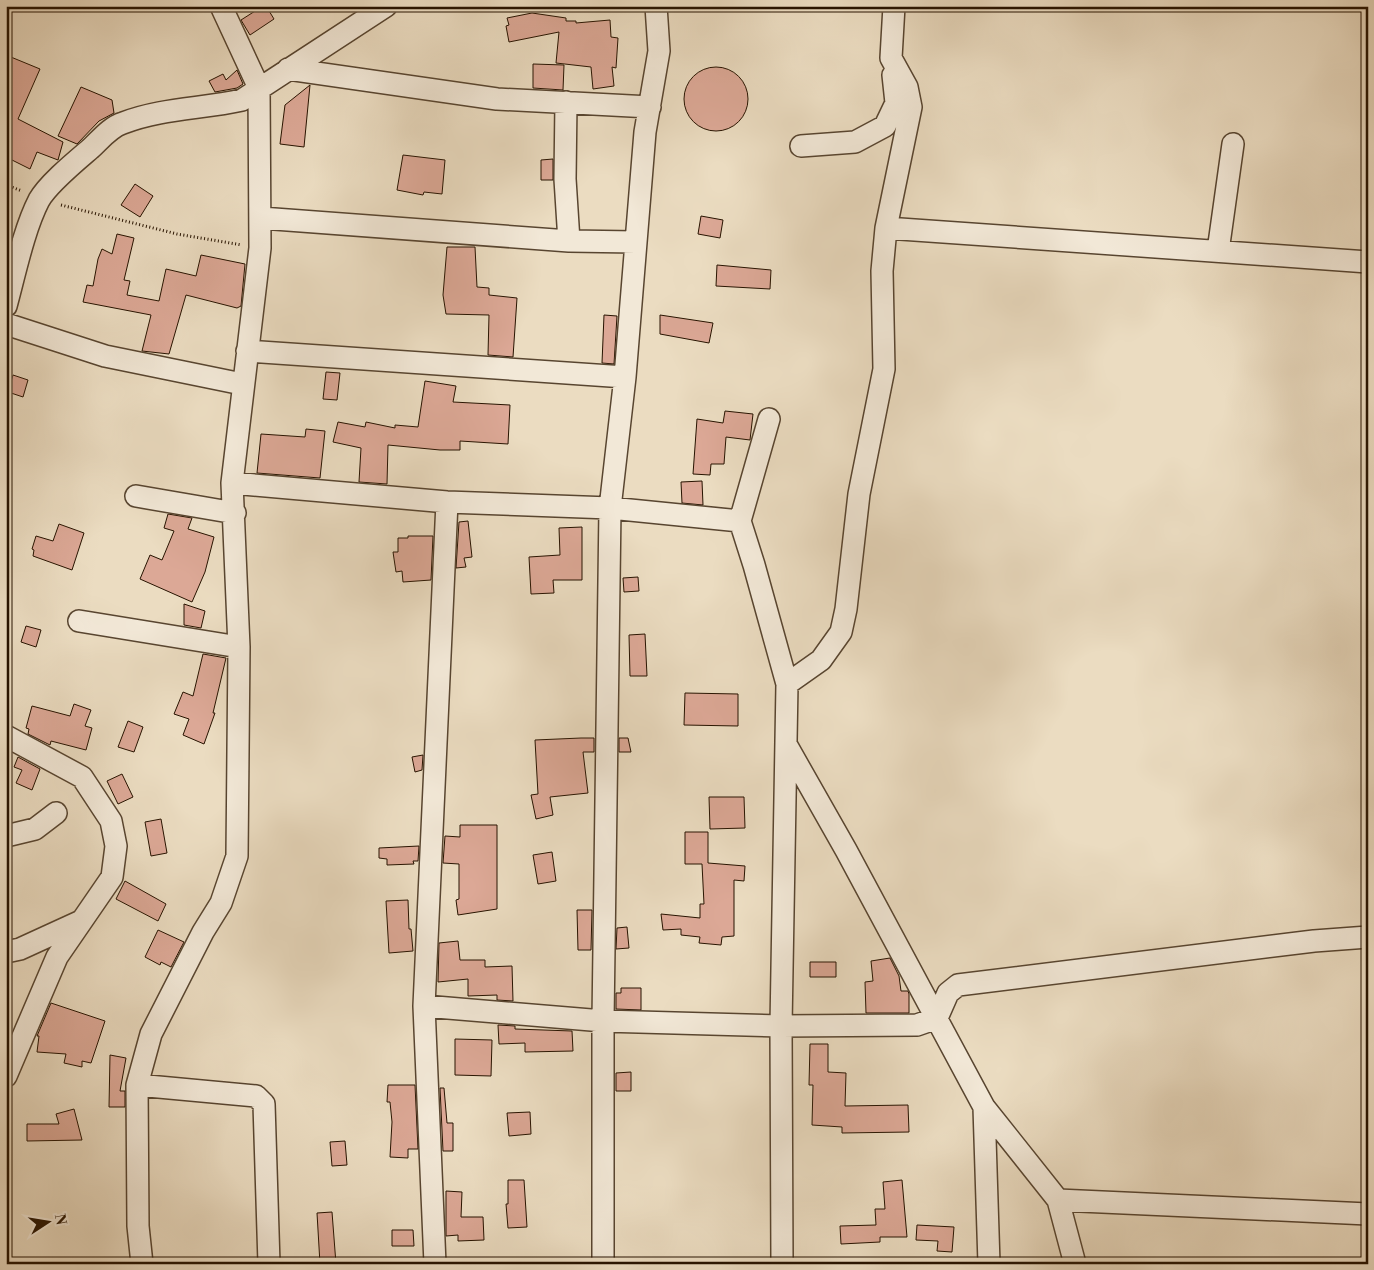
<svg xmlns="http://www.w3.org/2000/svg" width="1374" height="1270" font-family="'Libre Bodoni',serif">
  <rect width="100%" height="100%" fill="#ebdcc1"/>
  <filter id="stains"><feTurbulence type="fractalNoise" baseFrequency=".004" numOctaves="4"/><feColorMatrix values="0 0 0 0 .2 0 0 0 0 .09 0 0 0 0 .02 0 0 0 .5 -.17"/></filter>
  <radialGradient id="worn" r=".72"><stop offset=".6" stop-color="#630" stop-opacity="0"/><stop offset="1" stop-color="#630" stop-opacity=".3"/></radialGradient>
  <path fill="#dca896" stroke="#271300" d="M 263,6 L 266,6 L 274,19 L 250,35 L 241,20 Z
    M 532,13 L 566,18 L 566,21 L 576,21 L 576,23 L 610,20 L 611,37 L 618,38 L 616,68 L 612,67 L 614,86 L 593,89 L 591,67 L 556,63 L 559,32 L 509,42 L 506,26 L 509,25 L 507,18 Z
    M 6,55 L 40,69 L 18,119 L 63,142 L 58,160 L 37,152 L 30,169 L 6,157 Z
    M 533,64 L 564,65 L 563,90 L 533,88 Z
    M684 99a32 32 0 1 1 64 0a32 32 0 1 1-64 0Z
    M 237,70 L 243,84 L 237,88 L 215,92 L 209,81 L 223,74 L 226,80 Z
    M 310,85 L 304,147 L 280,144 L 285,105 Z
    M 81,87 L 112,100 L 114,113 L 99,121 L 77,144 L 58,136 Z
    M 403,155 L 445,160 L 442,194 L 424,192 L 423,195 L 397,190 Z
    M 553,159 L 553,180 L 541,180 L 541,160 Z
    M 135,184 L 153,196 L 140,217 L 121,205 Z
    M 701,216 L 723,220 L 720,238 L 698,234 Z
    M 117,234 L 134,238 L 124,280 L 130,281 L 127,295 L 159,301 L 166,269 L 196,276 L 201,255 L 245,264 L 241,306 L 237,308 L 186,295 L 169,354 L 142,351 L 151,315 L 83,302 L 87,285 L 93,286 L 98,259 L 102,249 L 112,254 Z
    M 447,247 L 475,247 L 477,287 L 489,288 L 489,295 L 517,298 L 513,357 L 488,355 L 489,315 L 446,314 L 443,295 Z
    M 717,265 L 771,270 L 770,289 L 716,286 Z
    M 604,315 L 617,316 L 614,364 L 602,363 Z
    M 660,315 L 713,323 L 709,343 L 660,334 Z
    M 326,372 L 340,373 L 337,400 L 323,399 Z
    M 13,375 L 28,380 L 23,397 L 8,392 Z
    M 425,381 L 456,386 L 453,402 L 510,405 L 508,444 L 460,441 L 460,450 L 440,450 L 388,445 L 387,484 L 359,482 L 361,448 L 333,442 L 338,422 L 365,427 L 366,422 L 395,428 L 395,425 L 418,427 Z
    M 725,411 L 753,414 L 750,440 L 726,437 L 724,464 L 711,464 L 710,475 L 693,474 L 697,419 L 723,423 Z
    M 306,429 L 325,431 L 320,478 L 257,473 L 261,434 L 305,437 Z
    M 702,481 L 703,505 L 682,503 L 681,482 Z
    M 168,514 L 192,518 L 188,529 L 214,537 L 205,572 L 192,602 L 140,579 L 150,555 L 162,560 L 174,531 L 164,528 Z
    M 468,521 L 472,557 L 464,558 L 466,567 L 456,568 L 459,522 Z
    M 59,524 L 84,533 L 72,570 L 33,556 L 34,550 L 32,549 L 36,536 L 53,541 Z
    M 582,527 L 582,580 L 553,580 L 554,593 L 531,594 L 529,557 L 560,555 L 559,528 Z
    M 408,536 L 433,536 L 431,580 L 403,582 L 402,571 L 396,572 L 393,552 L 398,552 L 398,538 L 408,538 Z
    M 638,577 L 639,591 L 624,592 L 623,578 Z
    M 184,604 L 205,611 L 201,628 L 184,625 Z
    M 26,626 L 41,630 L 36,647 L 21,642 Z
    M 645,634 L 647,676 L 630,676 L 629,635 Z
    M 203,654 L 226,658 L 213,713 L 215,713 L 204,744 L 183,735 L 189,719 L 174,714 L 183,692 L 193,696 Z
    M 685,693 L 738,694 L 738,726 L 684,725 Z
    M 74,704 L 91,710 L 85,726 L 92,728 L 86,750 L 51,741 L 50,745 L 28,734 L 29,729 L 26,728 L 32,706 L 70,716 Z
    M 128,721 L 143,727 L 134,752 L 118,747 Z
    M 581,738 L 594,738 L 594,752 L 583,752 L 588,793 L 550,797 L 553,815 L 536,819 L 531,795 L 538,794 L 535,740 Z
    M 619,738 L 628,738 L 631,752 L 619,752 Z
    M 423,755 L 422,770 L 415,772 L 412,757 Z
    M 18,757 L 40,769 L 32,790 L 16,783 L 22,770 L 14,767 Z
    M 122,774 L 133,797 L 118,804 L 107,781 Z
    M 709,797 L 744,797 L 745,828 L 710,829 Z
    M 161,819 L 167,853 L 151,856 L 145,822 Z
    M 460,825 L 497,825 L 497,909 L 458,915 L 456,900 L 459,899 L 459,864 L 443,863 L 445,836 L 460,837 Z
    M 685,832 L 708,832 L 708,863 L 745,866 L 744,881 L 734,880 L 734,936 L 722,937 L 721,945 L 699,943 L 700,937 L 681,935 L 681,929 L 663,930 L 661,914 L 700,918 L 700,904 L 704,904 L 702,864 L 685,864 Z
    M 419,846 L 418,861 L 413,861 L 414,864 L 387,865 L 387,859 L 379,858 L 379,848 Z
    M 552,852 L 556,881 L 538,884 L 533,855 Z
    M 125,881 L 166,904 L 158,921 L 116,899 Z
    M 408,900 L 409,929 L 411,929 L 413,951 L 389,953 L 386,901 Z
    M 577,910 L 592,910 L 591,950 L 578,950 Z
    M 627,927 L 629,948 L 616,949 L 617,928 Z
    M 158,930 L 184,942 L 171,967 L 161,962 L 160,965 L 145,957 Z
    M 458,941 L 460,960 L 485,960 L 485,967 L 512,966 L 513,1001 L 497,1000 L 497,995 L 468,996 L 468,979 L 438,982 L 439,943 Z
    M 890,958 L 899,976 L 901,991 L 908,991 L 909,994 L 909,1013 L 866,1013 L 865,982 L 873,981 L 871,961 Z
    M 810,962 L 836,962 L 836,977 L 810,977 Z
    M 621,988 L 641,988 L 641,1010 L 616,1009 L 616,993 L 621,993 Z
    M 51,1003 L 105,1021 L 91,1063 L 82,1061 L 82,1067 L 64,1063 L 66,1054 L 37,1052 L 39,1036 L 37,1036 Z
    M 498,1025 L 515,1026 L 515,1029 L 572,1031 L 573,1051 L 525,1052 L 525,1043 L 499,1044 Z
    M 455,1039 L 492,1040 L 491,1076 L 455,1075 Z
    M 810,1044 L 828,1044 L 828,1072 L 846,1073 L 845,1106 L 908,1105 L 909,1132 L 842,1133 L 842,1127 L 812,1125 L 813,1085 L 809,1085 Z
    M 110,1055 L 126,1058 L 120,1091 L 125,1091 L 125,1107 L 109,1107 Z
    M 631,1072 L 631,1091 L 616,1091 L 616,1073 Z
    M 388,1085 L 415,1085 L 418,1149 L 408,1149 L 408,1158 L 390,1157 L 392,1122 L 390,1102 L 387,1102 Z
    M 440,1088 L 444,1088 L 447,1123 L 453,1123 L 453,1151 L 443,1151 Z
    M 74,1109 L 82,1140 L 27,1141 L 27,1124 L 59,1124 L 56,1114 Z
    M 530,1112 L 531,1134 L 509,1136 L 507,1113 Z
    M 345,1141 L 347,1165 L 332,1166 L 330,1142 Z
    M 508,1180 L 524,1180 L 527,1227 L 508,1228 L 506,1204 L 508,1204 Z
    M 902,1180 L 907,1237 L 880,1237 L 880,1242 L 841,1244 L 840,1226 L 876,1225 L 875,1209 L 885,1209 L 883,1182 Z
    M 446,1191 L 462,1192 L 461,1217 L 483,1217 L 484,1240 L 458,1241 L 458,1235 L 446,1236 Z
    M 332,1212 L 336,1264 L 320,1264 L 317,1213 Z
    M 917,1225 L 954,1227 L 952,1252 L 937,1251 L 938,1241 L 916,1240 Z
    M 392,1230 L 413,1230 L 414,1246 L 392,1246 Z"/>
  <g fill="none" stroke-linecap="round" stroke-linejoin="round">
    <defs>
      <path id="minor" d="M 288,69 L 497,99 L 650,107
        M 566,102 L 565,179 L 569,241
        M 801,146 L 855,142 L 885,126 L 896,103 L 893,75
        M 261,218 L 569,241 L 636,242
        M 886,228 L 1368,262
        M 1218,251 L 1233,144
        M 6,306 C 15,273 24,229 39,200 C 48,184 76,161 90,149 C 100,140 110,127 123,123 C 162,108 202,109 242,100 L 386,6
        M 6,324 L 105,356 L 242,384
        M 247,351 L 625,377
        M 232,483 L 447,502 L 610,508 L 740,521 L 754,565 L 787,684 L 781,1026 L 782,1264
        M 136,496 L 235,513
        M 740,521 L 769,419
        M 79,621 L 239,647
        M 787,684 L 821,660 L 841,632 L 846,609 L 859,494 L 884,369 L 882,271 L 886,228 L 911,107 L 907,87 L 891,58 L 894,6
        M 6,736 L 82,777 L 111,821 L 116,846 L 112,877 L 57,957 L 6,1076
        M 787,746 L 846,850 L 984,1107 L 1058,1200 L 1075,1264
        M 6,836 L 35,829 L 56,813
        M 6,952 L 20,949 L 79,922
        M 424,1006 L 603,1021 L 781,1026 L 917,1025 L 937,1018 L 948,993 L 958,985 L 1314,941 L 1368,937
        M 137,1085 L 256,1096 L 264,1104 L 269,1264
        M 984,1107 L 989,1264
        M 1058,1200 L 1368,1214
        M 142,1264 L 138,1226 L 137,1085 L 151,1034 L 203,932 L 221,903 L 237,856 L 239,647 L 232,483 L 260,248 L 259,88 L 221,6
        M 435,1264 L 424,1006 L 447,502
        M 603,1264 L 603,1021 L 610,508 L 625,377 L 645,132 L 659,51 L 656,6"/>
    </defs>
    <use href="#minor" stroke="#584530" stroke-width="24"/>
    <path stroke="#271300" stroke-width="3" stroke-dasharray="1 2.5" stroke-linecap="butt" d="M 6,185 L 22,191
      M 61,205 L 177,234 L 242,245"/>
    <use href="#minor" stroke="#f2e8d7" stroke-width="21"/>
  </g>
  <rect width="1374" height="1270" fill="none" stroke="#ebdcc1" stroke-width="25"/>
  <rect x="8" y="8" width="1359" height="1255" fill="none" stroke="#271300" stroke-width="2.5"/>
  <rect x="12" y="12" width="1349" height="1245" fill="none" stroke="#271300"/>
  <g transform="translate(48 1222) rotate(78)" stroke="#f2e8d7" stroke-width="4" paint-order="stroke">
  <path d="M0-4L9 19L0 12L-9 19Z" fill="#271300"/>
  <text y="-8" font-size="14" font-weight="bold" text-anchor="middle" fill="#271300">N</text>
  </g>
  <rect width="100%" height="100%" filter="url(#stains)"/>
  <rect width="100%" height="100%" fill="url(#worn)"/>
</svg>
